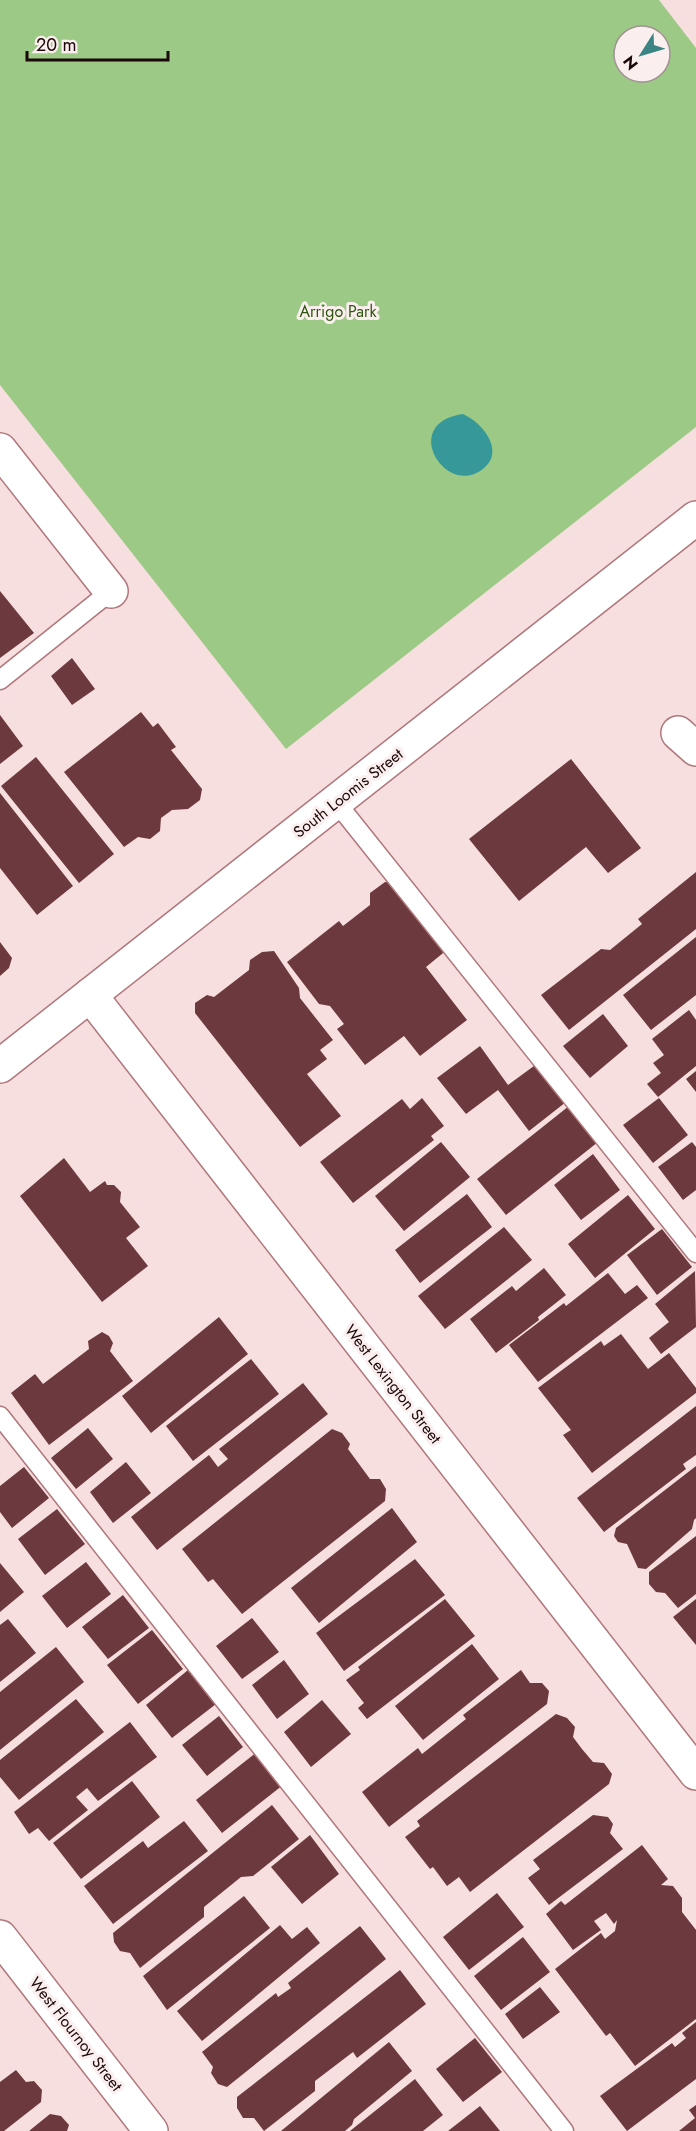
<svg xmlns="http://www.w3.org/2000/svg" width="696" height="2131" font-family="Jost,sans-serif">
  <rect width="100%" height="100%" fill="#f7dedf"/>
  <path fill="#9dc986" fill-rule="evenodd" d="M 0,0 L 659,0 L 696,48 L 696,427 L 286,749 L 0,385 ZM 624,36 L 660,36 L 660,72 L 624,72 Z"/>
  <path fill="#369899" d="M 463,414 C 483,423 505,451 484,468 C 447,500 398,423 463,414 Z"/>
  <path fill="#6c3a3e" d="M 0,591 L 34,633 L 0,658 Z
    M 72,658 L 95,689 L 72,705 L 51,676 Z
    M 141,712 L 153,727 L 158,723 L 176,747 L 171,750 L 202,789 L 200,800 L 188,809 L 172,810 L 161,818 L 160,831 L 150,839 L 138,837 L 124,847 L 64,772 Z
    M 0,715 L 23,746 L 0,764 Z
    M 36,757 L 114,854 L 79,883 L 1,786 Z
    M 571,759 L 641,848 L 608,873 L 586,847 L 519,901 L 469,839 Z
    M 0,793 L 73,886 L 37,915 L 0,868 Z
    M 696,872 L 696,929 L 569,1030 L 541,995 L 601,949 L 610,950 L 642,924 L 638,919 Z
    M 385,882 L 396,883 L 448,949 L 426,967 L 467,1020 L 420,1056 L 404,1036 L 365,1065 L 337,1029 L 344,1024 L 330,1006 L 319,1004 L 287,962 L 339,921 L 343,926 L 370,905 L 370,893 Z
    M 696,937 L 696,995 L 651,1030 L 623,995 Z
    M 0,942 L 12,958 L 9,968 L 0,976 Z
    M 274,951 L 299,988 L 300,998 L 333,1040 L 320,1050 L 327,1059 L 307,1074 L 341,1116 L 300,1147 L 195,1013 L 195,1003 L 207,995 L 214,997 L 249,970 L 250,960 L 262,952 Z
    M 689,1010 L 696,1020 L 696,1066 L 658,1097 L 647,1084 L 661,1073 L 653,1063 L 664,1055 L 652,1039 Z
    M 603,1014 L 628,1046 L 590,1078 L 563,1046 Z
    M 480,1046 L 508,1085 L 538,1063 L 566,1102 L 529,1131 L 498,1090 L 466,1114 L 437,1078 Z
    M 696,1071 L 696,1092 L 686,1079 Z
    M 422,1098 L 444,1126 L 431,1136 L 434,1140 L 353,1203 L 320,1162 L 402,1099 L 410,1109 Z
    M 659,1098 L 688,1135 L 653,1163 L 623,1125 Z
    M 569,1106 L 598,1142 L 506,1215 L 477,1179 Z
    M 441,1142 L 470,1177 L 404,1231 L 375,1196 Z
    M 692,1142 L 696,1147 L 696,1190 L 683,1200 L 658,1167 Z
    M 593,1154 L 620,1190 L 581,1220 L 554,1185 Z
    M 64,1158 L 90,1192 L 105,1181 L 107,1185 L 114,1185 L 121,1192 L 120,1202 L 140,1227 L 126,1238 L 148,1266 L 102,1302 L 20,1196 Z
    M 467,1194 L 492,1227 L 420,1283 L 395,1250 Z
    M 628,1195 L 655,1229 L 595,1278 L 568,1244 Z
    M 504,1227 L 532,1260 L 445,1329 L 418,1296 Z
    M 662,1229 L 692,1267 L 657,1295 L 627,1255 Z
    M 544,1268 L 566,1295 L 538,1317 L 539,1320 L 496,1353 L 470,1319 L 512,1286 L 516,1291 Z
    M 695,1271 L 696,1327 L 661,1354 L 649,1338 L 669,1322 L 655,1304 Z
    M 608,1273 L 625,1294 L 637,1285 L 648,1298 L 538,1382 L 509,1345 L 564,1303 L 566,1306 Z
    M 219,1317 L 248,1354 L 151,1433 L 122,1396 Z
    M 102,1332 L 109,1336 L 113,1343 L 110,1351 L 133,1381 L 49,1445 L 11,1393 L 35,1374 L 43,1384 L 89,1349 L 88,1341 Z
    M 621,1334 L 648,1369 L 669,1353 L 696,1388 L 696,1393 L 592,1473 L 563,1435 L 571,1430 L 538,1388 L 601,1341 L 604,1346 Z
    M 251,1359 L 279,1394 L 193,1461 L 166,1426 Z
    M 303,1383 L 328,1414 L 157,1550 L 131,1517 L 209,1455 L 218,1467 L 228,1459 L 219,1449 Z
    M 696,1406 L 696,1455 L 683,1464 L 686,1469 L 604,1532 L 577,1498 Z
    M 88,1428 L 113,1459 L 76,1489 L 51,1458 Z
    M 332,1429 L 342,1433 L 350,1444 L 348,1449 L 370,1479 L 380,1479 L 386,1489 L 385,1501 L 242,1614 L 213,1579 L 208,1582 L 182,1549 Z
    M 126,1462 L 151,1493 L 113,1523 L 90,1492 Z
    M 696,1466 L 696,1518 L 694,1520 L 692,1529 L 646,1569 L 638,1568 L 627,1544 L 618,1542 L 614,1536 L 616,1528 Z
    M 24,1467 L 49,1498 L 12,1528 L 0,1512 L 0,1486 Z
    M 392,1508 L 417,1542 L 319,1623 L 291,1588 Z
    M 57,1509 L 85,1544 L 45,1575 L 18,1539 Z
    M 696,1536 L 696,1594 L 678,1608 L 665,1593 L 656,1592 L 649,1584 L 649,1572 Z
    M 415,1559 L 445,1595 L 344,1671 L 316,1633 Z
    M 86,1562 L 111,1594 L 67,1628 L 42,1596 Z
    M 0,1563 L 24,1592 L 0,1612 Z
    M 123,1595 L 149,1628 L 108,1659 L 82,1627 Z
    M 445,1599 L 475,1636 L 367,1719 L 358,1708 L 364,1703 L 346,1680 L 360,1670 L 358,1667 Z
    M 696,1599 L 696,1645 L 673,1617 Z
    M 252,1618 L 279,1652 L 242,1679 L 216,1646 Z
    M 8,1619 L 36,1653 L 0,1682 L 0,1625 Z
    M 152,1630 L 183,1669 L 138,1704 L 107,1665 Z
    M 472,1644 L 499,1679 L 423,1740 L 395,1706 Z
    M 56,1647 L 84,1682 L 0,1750 L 0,1692 Z
    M 284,1660 L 309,1694 L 277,1719 L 252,1685 Z
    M 188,1670 L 216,1704 L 172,1738 L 146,1705 Z
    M 521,1670 L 530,1683 L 542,1683 L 549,1691 L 547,1704 L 389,1827 L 362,1792 L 418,1748 L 422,1754 L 466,1719 L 463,1715 Z
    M 76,1699 L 104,1732 L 19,1800 L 0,1777 L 0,1760 Z
    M 322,1700 L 351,1734 L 311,1767 L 284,1732 Z
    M 556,1714 L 567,1718 L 575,1727 L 573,1737 L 582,1749 L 593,1762 L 604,1763 L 612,1774 L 609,1784 L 470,1892 L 459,1877 L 447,1886 L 433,1867 L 430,1869 L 405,1837 L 420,1826 L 417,1821 Z
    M 219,1716 L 243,1747 L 207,1776 L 182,1745 Z
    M 130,1722 L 157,1757 L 98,1801 L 87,1788 L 76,1797 L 88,1810 L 49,1841 L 38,1828 L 29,1834 L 14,1812 Z
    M 257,1752 L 283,1785 L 222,1833 L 196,1800 Z
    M 132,1781 L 160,1817 L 81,1879 L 53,1843 Z
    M 272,1805 L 299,1839 L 253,1876 L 241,1877 L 204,1907 L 204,1917 L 140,1968 L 130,1953 L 120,1951 L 114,1942 L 113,1933 Z
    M 593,1815 L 608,1817 L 613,1824 L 610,1833 L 623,1849 L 549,1905 L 528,1878 L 540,1869 L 533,1860 Z
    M 184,1821 L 208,1851 L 113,1924 L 84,1886 L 143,1841 L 148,1848 Z
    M 310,1835 L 339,1874 L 302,1904 L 271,1867 Z
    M 642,1845 L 668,1879 L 661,1885 L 673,1886 L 682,1898 L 682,1912 L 696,1930 L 696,2019 L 635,2066 L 610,2033 L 606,2036 L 555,1969 L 601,1933 L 605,1939 L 615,1931 L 617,1920 L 614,1924 L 606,1913 L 594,1921 L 601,1930 L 573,1950 L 546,1914 L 561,1901 L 565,1905 Z
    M 497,1893 L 524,1927 L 469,1970 L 443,1937 Z
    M 244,1896 L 270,1928 L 167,2010 L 143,1976 Z
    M 280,1925 L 292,1939 L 307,1927 L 320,1943 L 202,2041 L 177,2011 Z
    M 360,1926 L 386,1959 L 227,2087 L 218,2084 L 211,2073 L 213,2067 L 202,2052 L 276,1993 L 278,1997 L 291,1988 L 288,1983 Z
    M 523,1937 L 550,1972 L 501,2010 L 474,1976 Z
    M 400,1970 L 426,2004 L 357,2058 L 353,2052 L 315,2081 L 315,2091 L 264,2131 L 254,2118 L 243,2118 L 237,2108 L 237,2097 Z
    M 540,1987 L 560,2012 L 523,2039 L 505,2014 Z
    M 696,2022 L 696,2079 L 627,2131 L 600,2096 L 672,2043 L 675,2047 L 686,2038 L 682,2033 Z
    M 475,2038 L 502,2072 L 463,2102 L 436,2069 Z
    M 389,2042 L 412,2071 L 354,2119 L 352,2125 L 345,2131 L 281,2131 Z
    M 16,2070 L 26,2082 L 34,2081 L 42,2090 L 41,2102 L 4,2131 L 0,2131 L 0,2082 Z
    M 415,2079 L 443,2115 L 423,2131 L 350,2131 Z
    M 696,2105 L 696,2131 L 679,2131 L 695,2118 L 689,2110 Z
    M 480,2106 L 500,2131 L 448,2131 Z
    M 50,2114 L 61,2116 L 69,2125 L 67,2131 L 29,2131 Z"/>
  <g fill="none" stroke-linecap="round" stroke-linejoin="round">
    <defs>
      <path id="lane" d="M 0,680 L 111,591
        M 336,802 L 696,1253
        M 0,1416 L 564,2131"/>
      <path id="street" d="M 0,450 L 111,591
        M 678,733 L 696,749
        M 90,995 L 696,1773
        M 0,1937 L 151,2131"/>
      <path id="secondary" d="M 0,1066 L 696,518"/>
    </defs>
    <use href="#lane" stroke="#af777b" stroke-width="21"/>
    <use href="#street" stroke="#af777b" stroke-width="36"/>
    <use href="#secondary" stroke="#af777b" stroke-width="36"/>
    <use href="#lane" stroke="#fff" stroke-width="18"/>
    <use href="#street" stroke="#fff" stroke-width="33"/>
    <use href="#secondary" stroke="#fff" stroke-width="33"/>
  </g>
  <g text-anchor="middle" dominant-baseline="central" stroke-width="6" stroke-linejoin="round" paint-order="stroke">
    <g font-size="16" fill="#2c550e" stroke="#fbeeef">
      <text x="338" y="311">Arrigo Park</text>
    </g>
    <g font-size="16" fill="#1b0809" stroke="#fbeeef">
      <text transform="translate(348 793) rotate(-38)">South Loomis Street</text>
      <text transform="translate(393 1384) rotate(52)">West Lexington Street</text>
      <text transform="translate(76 2034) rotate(52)">West Flournoy Street</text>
    </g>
  </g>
  <g transform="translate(642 54) rotate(233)"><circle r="28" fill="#fbeeef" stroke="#a19293" stroke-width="1.5"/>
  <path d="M0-4.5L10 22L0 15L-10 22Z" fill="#3c8484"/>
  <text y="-9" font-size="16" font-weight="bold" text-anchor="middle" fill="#1b0809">N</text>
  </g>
  <path d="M27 51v9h141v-9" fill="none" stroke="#1b0809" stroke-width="3"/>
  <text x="36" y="51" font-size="18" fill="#1b0809" stroke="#fbeeef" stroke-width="4.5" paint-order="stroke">20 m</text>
</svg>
